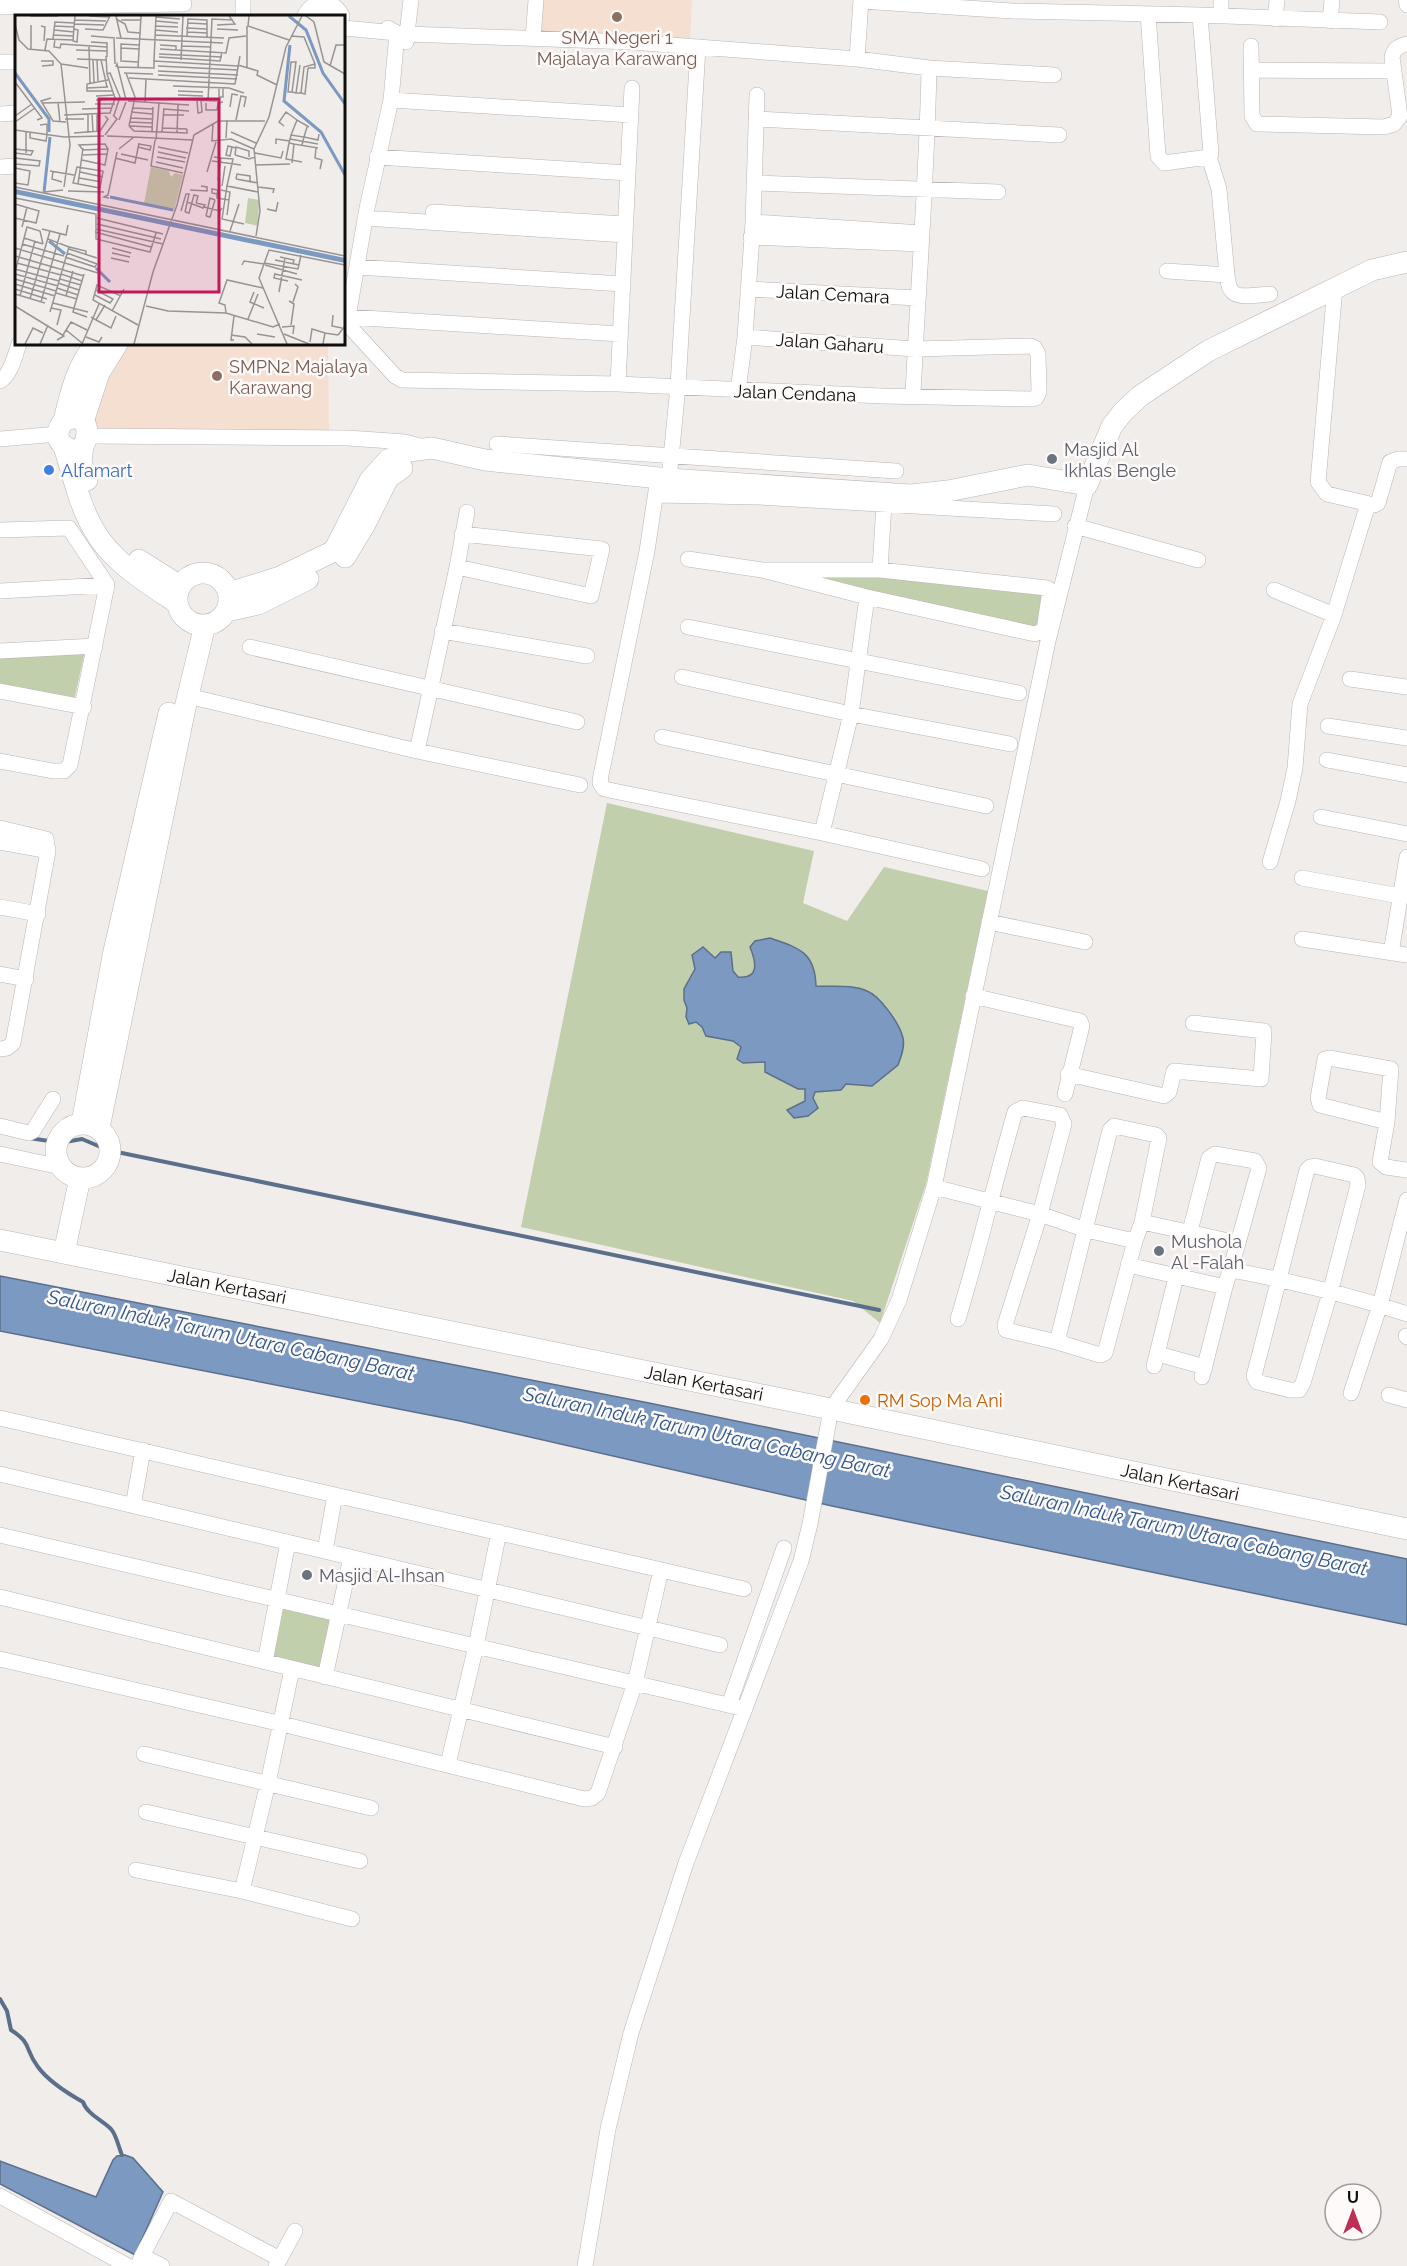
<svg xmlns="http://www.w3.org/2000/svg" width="1407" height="2266" font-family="Raleway,sans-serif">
  <rect width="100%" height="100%" fill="#f1edeb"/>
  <path fill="#f4dfd1" d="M 543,0 L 692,0 L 690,40 L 541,33 Z
    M 128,344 L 328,344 L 329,433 L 98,432 L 91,415 L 96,394 Z"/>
  <path fill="#c2cfac" d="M 848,575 L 1044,591 L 1037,631 L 797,576 Z
    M 85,651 L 74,701 L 0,687 L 0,655 Z
    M 607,803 L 814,851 L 803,903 L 847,921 L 884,867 L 988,891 L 926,1184 L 880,1323 L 853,1301 L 521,1227 Z
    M 277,1599 L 339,1614 L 325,1677 L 265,1662 Z"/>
  <path fill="#7b99c1" stroke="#5b6f8b" stroke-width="1.5" d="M 770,938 C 799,948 815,952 816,986 C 833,987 852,984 867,991 C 880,996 900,1024 903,1038 C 905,1047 901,1057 898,1065 L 872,1086 L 846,1084 L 841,1090 L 815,1092 L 813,1098 L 818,1108 L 808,1116 L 794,1118 L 787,1110 L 805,1101 L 805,1089 L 798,1089 L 765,1072 L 765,1062 L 743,1063 L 737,1059 L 741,1047 L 733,1041 L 706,1036 L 702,1027 L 696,1022 L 689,1024 L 686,1017 L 687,1008 L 684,1000 L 684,989 L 695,969 L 692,955 L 703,947 L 715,958 L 721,952 L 731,952 L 733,971 L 738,977 C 760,979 756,962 750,947 L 755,941 Z
    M 0,1276 L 649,1403 L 1407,1559 L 1407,1625 L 832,1506 L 460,1421 L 0,1331 Z
    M 125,2155 L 133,2158 L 163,2192 L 135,2255 L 0,2184 L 0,2161 L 96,2197 L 113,2160 L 117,2156 Z"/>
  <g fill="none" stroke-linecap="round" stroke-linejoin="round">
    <path stroke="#5b6f8b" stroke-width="4" d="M 29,1138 L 49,1141
      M 65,1142 L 82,1139 L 103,1148
      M 117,1152 L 879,1310
      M 0,1999 L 7,2011 L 11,2030 C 33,2044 24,2049 38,2067 C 49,2082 67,2093 83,2102 C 87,2114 102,2120 111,2129 C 117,2136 118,2146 122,2155"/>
    <defs>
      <path id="street" d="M 243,0 L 243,16
        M 1406,0 L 1407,5
        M 861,1 L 1012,11 L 1200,15 L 1380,22
        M 0,7 L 184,4
        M 1148,14 L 1158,156 L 1164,163 L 1209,157 L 1211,154 L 1200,15
        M 1221,16 L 1221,0
        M 1275,19 L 1277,0
        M 1330,21 L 1332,0
        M 344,28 L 407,34 L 631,42 L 857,59 L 929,68 L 1054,75
        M 388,28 L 397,33 L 391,100
        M 533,38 L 536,0
        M 406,42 L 411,0
        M 1251,46 L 1252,116 L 1257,124 L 1384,127 L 1394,124 L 1400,116 L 1392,57 C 1394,49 1398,46 1407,44
        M 857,59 L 861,0
        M 0,62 L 16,62
        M 1252,70 L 1393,71
        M 0,114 L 16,113
        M 631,115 L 391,100 L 367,208 L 348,317 L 351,328 L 395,376 L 402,380 L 618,384 L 882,396 L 1032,399 L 1036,398 L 1039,392 L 1038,354 L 1035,348 L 1031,346 L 915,349 L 745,337
        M 756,119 L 1059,135
        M 377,157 L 628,173
        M 1209,157 L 1219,189 L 1227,275
        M 0,167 L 16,166
        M 754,183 L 998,192
        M 433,212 L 625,224
        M 365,218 L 625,235
        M 753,222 L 922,233
        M 751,237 L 921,244
        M 357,267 L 623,284
        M 1167,271 L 1227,275 C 1228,279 1228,286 1231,290 C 1236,300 1261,294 1270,294
        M 1335,287 L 1318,482 L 1327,494 L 1374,505 L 1378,503 L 1390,462 L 1398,459 L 1407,459
        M 748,289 L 917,298
        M 348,317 L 620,334
        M 0,381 C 11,375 15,355 19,344
        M 618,384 L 632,88
        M 738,391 L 745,337 L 753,222 L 757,95
        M 913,395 C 918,286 927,177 929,68
        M 88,436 L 348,438 L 405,442 L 423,447
        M 0,439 L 58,434
        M 497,444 L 896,471
        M 658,478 L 647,551 L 601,775 L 600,783 L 604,789 L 822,833 L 982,869
        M 669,479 L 678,386 L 698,47
        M 656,495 L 758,497 L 1054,514
        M 1075,526 L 1198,560
        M 0,530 L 69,528 L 107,585 L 70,765 L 64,771 L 53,771 L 0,761
        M 688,559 L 762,570 L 867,597 L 1035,634 L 1044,630 L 1050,590 L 1047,588 L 880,570 L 762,570
        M 457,567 L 591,596 L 602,549 L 462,534
        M 880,570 L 884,503
        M 1274,590 L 1334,615
        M 0,591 L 107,585
        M 688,627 L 1019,693
        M 442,631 L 587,656
        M 250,647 L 577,722
        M 0,651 L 95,646
        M 682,677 L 851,714 L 1010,744
        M 1350,679 L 1407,687
        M 0,691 L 84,707
        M 188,696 L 417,751 L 457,567 L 467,512
        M 1328,726 L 1407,738
        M 662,737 L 986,806
        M 417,751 L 580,785
        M 1327,760 L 1407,775
        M 1321,817 L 1407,834
        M 0,828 L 46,839 L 48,851 L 13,1043 L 7,1048 L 0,1049
        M 822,833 L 851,714 L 867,597
        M 0,842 L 48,851
        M 1270,862 L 1288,801 L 1295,768 L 1300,704 L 1334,615 L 1368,504
        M 1302,878 L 1400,896
        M 0,907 L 38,914
        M 989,922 L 1085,942
        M 1302,939 L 1407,955
        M 1391,953 L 1407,857
        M 0,974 L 26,979
        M 973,996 L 1080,1021 L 1082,1026 L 1065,1094
        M 1068,1074 L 1164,1096 L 1169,1092 L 1174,1071 L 1261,1079 L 1264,1031 L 1193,1023
        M 1387,1122 L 1320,1105 L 1318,1098 L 1325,1059 L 1329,1058 L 1391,1069 L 1387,1122 L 1380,1162 L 1386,1167 L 1407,1170
        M 0,1126 L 29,1133 L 33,1131 L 53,1099
        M 0,1154 L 61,1167
        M 1315,1166 L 1354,1175 L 1357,1178 L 1358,1185 L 1330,1293 L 1303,1383 L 1299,1390 L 1290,1390 L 1257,1382 L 1254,1376 L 1307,1170 L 1310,1167 Z
        M 934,1187 L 1040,1214 L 1086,1230 L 1135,1241 L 1105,1353 L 1100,1355 L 1057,1342
        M 1190,1231 L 1209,1158 L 1215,1154 L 1255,1161 L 1259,1168 L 1238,1243
        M 1128,1265 L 1225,1287 L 1238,1243 L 1142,1222
        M 1231,1270 C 1290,1281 1350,1295 1407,1314
        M 958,1319 C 979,1250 995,1181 1015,1112 L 1023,1108 L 1060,1115 L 1064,1124 L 1040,1214 L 1005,1325 L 1006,1330 L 1057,1342 L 1110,1130 L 1114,1126 L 1156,1135 L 1159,1138 L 1142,1222 L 1135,1241
        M 1406,1336 L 1407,1337
        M 1158,1354 L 1205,1367
        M 1154,1366 L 1176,1277
        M 1202,1377 L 1225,1287
        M 1351,1393 L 1380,1305 L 1407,1200
        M 1389,1395 L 1407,1400
        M 0,1418 L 744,1589
        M 0,1474 L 720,1645
        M 133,1506 L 143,1450
        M 0,1535 L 745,1709
        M 325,1551 L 335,1495
        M 0,1597 L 615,1747
        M 0,1659 L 282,1724 L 584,1799 L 592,1798 L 598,1793 L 635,1683 L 661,1570
        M 265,1662 L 288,1542
        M 325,1677 L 351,1557
        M 729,1705 L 784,1548
        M 144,1754 L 371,1808
        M 448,1764 L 476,1646 L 499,1532
        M 146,1812 L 360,1861
        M 136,1870 L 242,1891 L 352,1919
        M 242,1891 L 268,1783 L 292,1669
        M 0,2196 L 128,2266
        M 142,2256 L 171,2201 L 280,2259
        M 139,2263 L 142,2256 L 162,2266
        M 276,2266 L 295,2231
        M 585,2266 L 608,2129 L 631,2033 L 686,1863 L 801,1561 L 810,1524 L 831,1409 L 881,1339 L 899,1300 L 934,1187 L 1048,641 L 1087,485"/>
      <path id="secondary" d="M 308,16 C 316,2 331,3 339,16
        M 64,421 C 98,404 91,466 64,446 C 55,439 57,428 64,421 C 70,395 77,364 96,344
        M 83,422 L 99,373 L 117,344
        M 83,445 L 81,462 L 87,480
        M 64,447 C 73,474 79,505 94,530 C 112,562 147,583 177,603
        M 345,557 L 365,524 L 388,478 L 402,468
        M 139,560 L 180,586
        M177 599a26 26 0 1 1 52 0a26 26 0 1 1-52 0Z
        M 229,593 L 280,577 L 334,551 L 370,480 L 388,460 L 409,451 L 432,448 L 485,460 L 669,479 L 911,495 L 948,491 L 1028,475 L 1087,485 L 1112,426 L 1123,412 L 1140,396 L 1208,351 L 1372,270 L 1407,262
        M 227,611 L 258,604 L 308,579
        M 82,1123 L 114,951 L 169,713
        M56 1151a27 27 0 1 1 54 0a27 27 0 1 1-54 0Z
        M 99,1128 L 185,708 L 205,625
        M 0,1240 L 831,1409 L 1407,1529
        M 64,1253 L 80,1178"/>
    </defs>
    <use href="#street" stroke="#b9b5b4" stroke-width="16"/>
    <use href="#secondary" stroke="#b9b5b4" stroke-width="22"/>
    <use href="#street" stroke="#fff" stroke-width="15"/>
    <use href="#secondary" stroke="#fff" stroke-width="21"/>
  </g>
  <g fill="#8d6e63" stroke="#fefaf9" stroke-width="2">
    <circle cx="617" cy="17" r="6"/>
    <circle cx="217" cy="376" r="6"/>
  </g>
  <g fill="#6b7280" stroke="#fefaf9" stroke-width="2">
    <circle cx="1052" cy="459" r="6"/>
    <circle cx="1159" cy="1251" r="6"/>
    <circle cx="307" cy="1575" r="6"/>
  </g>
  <circle fill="#3f7fe0" stroke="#fefaf9" stroke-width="2" cx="49" cy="470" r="6"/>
  <circle fill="#e8710a" stroke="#fefaf9" stroke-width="2" cx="865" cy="1400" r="6"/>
  <g text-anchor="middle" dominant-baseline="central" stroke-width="5" stroke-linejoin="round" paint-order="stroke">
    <g font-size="18" fill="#785e54" stroke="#fefaf9">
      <text x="617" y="37">SMA Negeri 1<tspan x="617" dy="21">Majalaya Karawang</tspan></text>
      <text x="229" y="366" text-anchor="start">SMPN2 Majalaya<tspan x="229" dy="21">Karawang</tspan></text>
    </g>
    <g font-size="18" fill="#0f0e0e" stroke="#fefaf9">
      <text transform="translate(833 294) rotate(3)">Jalan Cemara</text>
      <text transform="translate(830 343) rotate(4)">Jalan Gaharu</text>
      <text transform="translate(795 393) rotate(2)">Jalan Cendana</text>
      <text transform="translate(227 1286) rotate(11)">Jalan Kertasari</text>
      <text transform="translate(704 1383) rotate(11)">Jalan Kertasari</text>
      <text transform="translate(1180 1482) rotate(12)">Jalan Kertasari</text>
    </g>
    <g font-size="18" fill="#5b616d" stroke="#fefaf9" text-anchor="start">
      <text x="1064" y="449">Masjid Al<tspan x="1064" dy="21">Ikhlas Bengle</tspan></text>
      <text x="1171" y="1241">Mushola<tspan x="1171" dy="21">Al -Falah</tspan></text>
      <text x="319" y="1575">Masjid Al-Ihsan</text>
    </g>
    <g font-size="18" fill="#366cbe" stroke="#fefaf9" text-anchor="start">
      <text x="61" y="470">Alfamart</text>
    </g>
    <g font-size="18" fill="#c56008" stroke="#fefaf9" text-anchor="start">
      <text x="877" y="1400">RM Sop Ma Ani</text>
    </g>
    <g font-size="20" font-style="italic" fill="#2e588c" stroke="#fefaf9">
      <text transform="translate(231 1335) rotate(12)">Saluran Induk Tarum Utara Cabang Barat</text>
      <text transform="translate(707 1432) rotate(12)">Saluran Induk Tarum Utara Cabang Barat</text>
      <text transform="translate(1184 1530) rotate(12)">Saluran Induk Tarum Utara Cabang Barat</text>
    </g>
  </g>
  <g transform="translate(15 15)">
    <rect width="330" height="330" fill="#f1edeb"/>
    <path d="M 136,152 L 154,156 L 156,162 L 160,158 L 168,160 L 159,196 L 129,188 ZM 233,183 L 244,185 L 243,211 L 230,208 Z" fill="#c2cfac"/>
    <path d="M 0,174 L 330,243 L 330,248 L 0,179 Z" fill="#7b99c1"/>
    <path fill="none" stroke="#7b99c1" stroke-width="3" d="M 274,1 L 291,15 L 308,58 L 330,89M 275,30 L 269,86 L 306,117 L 330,160M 0,58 L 34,104 L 34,117M 29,177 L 35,122M 95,182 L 158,195M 34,226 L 50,239M 81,253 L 95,267"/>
    <path fill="none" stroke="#979493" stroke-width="1.5" d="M 15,1 L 43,1M 74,1 L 95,2M 101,1 L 106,23M 234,1 L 233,11 L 274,25M 291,1 L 299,7 L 309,47 L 330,59M 141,2 L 165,4M 101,4 L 110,9 L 113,17 L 125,18M 59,5 L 91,6M 106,5 L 126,5M 141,6 L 163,8M 173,8 L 192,9M 0,9 L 4,25 L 13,34 L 34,36 L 46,49 L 55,130 L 49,172M 59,9 L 89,10M 202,10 L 220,9 L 214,1M 26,11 L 30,12 L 29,26M 40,11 L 59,12 L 60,1M 140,11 L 163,12M 171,13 L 192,14M 59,14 L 63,15 L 62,27 L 58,26 L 59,12M 70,14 L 88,15 L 95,1M 202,14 L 223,15M 39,15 L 59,17M 140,15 L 163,17M 172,17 L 192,18M 38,20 L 59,21M 140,20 L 209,23M 76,21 L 100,23M 172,21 L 173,4 L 192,5 L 192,22M 276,21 L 289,22 L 300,49 L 300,53 L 293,53M 101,23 L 208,28M 38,24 L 40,7 L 59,8M 40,24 L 39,32 L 45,33 L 46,29 L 92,32M 99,24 L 100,49M 76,27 L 92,28 L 92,42M 145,30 L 161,31 L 161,35M 74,31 L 75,68M 167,31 L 196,32M 106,33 L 124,34M 145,34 L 211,38 L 214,23 L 231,21M 16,35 L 16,10M 30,35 L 32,24 L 58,25M 61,35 L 92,36M 144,39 L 207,42M 144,42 L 205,46 L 207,37M 62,44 L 91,45M 78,45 L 79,67M 82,45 L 83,66M 86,45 L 92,72M 166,45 L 168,1M 26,46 L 38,46 L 38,50 L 27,51M 139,46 L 141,1M 123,47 L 106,46 L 106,29 L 124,30M 46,49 L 73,53M 223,50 L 243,56 L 242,60 L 262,70M 143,51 L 223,55M 315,51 L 321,30 L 330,30M 101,52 L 102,49 L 111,85M 103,52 L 139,53 L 139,46 L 223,51M 232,52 L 232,11M 123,53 L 126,1M 293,53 L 290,79 L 286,78 L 289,52 L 300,49M 143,56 L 223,60M 109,58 L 138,59M 111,58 L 120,82 L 114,111M 92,59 L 95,58 L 105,82 L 99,100M 143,60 L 222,64M 114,63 L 220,69 L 225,41M 93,65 L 72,69 L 72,76 L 98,76M 0,67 L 27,103 L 22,105M 158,71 L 214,73 L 229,78M 72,73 L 93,72M 204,73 L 204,82 L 208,82 L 208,73M 163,76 L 188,77M 277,77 L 281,47 L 276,47 L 273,77 L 277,77 L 281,78 L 286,78M 281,78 L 285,50M 163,80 L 188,81M 81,81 L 100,80M 36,83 L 26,86 L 38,106 L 51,107M 158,84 L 202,86M 81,85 L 100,84M 182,85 L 183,98 L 187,97 L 186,85M 113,86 L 174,90M 193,86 L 197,4 L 218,5M 43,87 L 45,107M 130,87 L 131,64M 27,88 L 70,87M 191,88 L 191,95 L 202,95 L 203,88 L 208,87M 80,89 L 100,89M 215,92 L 217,79 L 223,80M 118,93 L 138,94M 67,94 L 97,93M 149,94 L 174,96M 116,97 L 138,99M 82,98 L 82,117M 73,99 L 73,118M 77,99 L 78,117M 49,100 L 95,98 L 100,83 L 92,59 L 91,41M 148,100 L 169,100M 0,101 L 17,89M 115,103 L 137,104M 50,104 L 69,104M 104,105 L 111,87M 221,105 L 226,81 L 231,82 L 229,92M 0,107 L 20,93M 115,107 L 137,108M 198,109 L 197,126 L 216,124 L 239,134M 25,110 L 32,109 L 32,120M 114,111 L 119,116 L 172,118 L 172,114M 115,111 L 137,112M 269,111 L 264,107 L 271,97 L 282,105M 292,112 L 289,122 L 303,125 L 304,119M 148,113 L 172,114M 0,115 L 49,122 L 89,121M 11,117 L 11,138M 137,117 L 138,92M 147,117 L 149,93M 216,117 L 241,128M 15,118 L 15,123 L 31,126 L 32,120M 59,118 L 85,116 L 93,104 L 90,101M 162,118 L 163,90M 90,120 L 102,104 L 98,100M 276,120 L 282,105 L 294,112M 92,121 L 118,122M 211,123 L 212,105M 275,124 L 303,129M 140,125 L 136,151 L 168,158M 141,125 L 144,88M 274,128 L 271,144 L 287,147M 261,129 L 261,124 L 275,126M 279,129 L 274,128 L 276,120 L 289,122 L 287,130M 123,132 L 135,135 L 136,131 L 124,129M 143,132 L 173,138M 217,132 L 215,141 L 211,140 L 213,131 L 221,133M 301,133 L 300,143 L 307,145 L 305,154M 0,134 L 18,136 L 16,140 L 0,138M 104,134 L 119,122 L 177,125M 143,137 L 171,143M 240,138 L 266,143 L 268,136M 106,139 L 133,145M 68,140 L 92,139M 220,140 L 221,132 L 234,136 L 234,142M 220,140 L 234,144 L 240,142M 142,142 L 170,147M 199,142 L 206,143 L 203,165M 0,143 L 25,146 L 24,151 L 0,149M 100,143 L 120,148 L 124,128M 206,143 L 218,144 L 212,171M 67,145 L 90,150 L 93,134 L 90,129 L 64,130 L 68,135 L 93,134M 197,146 L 226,150M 141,147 L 168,153M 277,148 L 279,129 L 303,133M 241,150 L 275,149M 62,152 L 88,156 L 85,173 L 58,168 ZM 0,153 L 15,156 L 13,170 L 0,168M 35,156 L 59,160M 38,156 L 37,164 L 47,167M 65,157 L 88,162M 192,157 L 201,127M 64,163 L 87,167M 221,164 L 222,159 L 235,161 L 235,166M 221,164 L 243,168M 63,169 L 68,133M 207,171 L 210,151M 0,172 L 330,241M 243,172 L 259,174 L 258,178M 175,175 L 192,176 L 192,172 L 186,171M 206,175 L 215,177 L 212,200M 53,176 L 89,177M 29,177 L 48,175M 202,179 L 197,178 L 197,174 L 203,175 L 202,179 L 202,183 L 214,185M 0,183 L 81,199 L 81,224 L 135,237 L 141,218M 94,183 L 89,182 L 93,180 L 102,137M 172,187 L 188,193 L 190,190 L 181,188M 0,189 L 24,196 L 21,208 L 0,203M 189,192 L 205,196 L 207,193M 252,194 L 261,196 L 263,187M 166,196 L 171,179 L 174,179 L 170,197M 170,197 L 174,198 L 179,180 L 183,181 L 181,188M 191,201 L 195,183 L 200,185M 191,201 L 195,202 L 200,185M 82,203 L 148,219M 82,209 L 146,224M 229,209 L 207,204 L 212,171 L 243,177M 7,212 L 12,192M 27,214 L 51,220 L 53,210M 81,214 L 148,229M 215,216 L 224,189M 80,217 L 136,232M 241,221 L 245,196 L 239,134 L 254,102 L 271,32 L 287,1M 9,223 L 28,229M 33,224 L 54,232M 7,229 L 49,241M 0,233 L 83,258M 97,233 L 116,238M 54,234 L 82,243M 97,238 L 115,242M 0,241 L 69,261M 50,242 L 80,252 L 82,249 L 52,238M 265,242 L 279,245 L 278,249M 96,243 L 114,247M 260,245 L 284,250M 2,248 L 46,260M 249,248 L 283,254 L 286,240M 227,250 L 229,246 L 249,249M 250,250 L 282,259M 0,254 L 44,266M 0,257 L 12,212 L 25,216 L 28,229M 260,258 L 259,263 L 273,266M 0,259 L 43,271M 46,259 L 67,266M 260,259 L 287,265M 0,264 L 41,276M 45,264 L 66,270M 43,268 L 64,275M 0,269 L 40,281M 42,273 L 63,280M 0,274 L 32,284M 239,277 L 235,287 L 249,293M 264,277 L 270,243M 41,278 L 62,284M 0,279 L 30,288M 80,280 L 95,288 L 98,284 L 81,275M 5,281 L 20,226M 51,281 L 58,256M 106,281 L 82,270 L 78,285 L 123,310M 15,284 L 35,216M 274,286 L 279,289 L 276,310M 26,287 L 45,219M 278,287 L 283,272 L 280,269M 38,288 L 73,297M 0,291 L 49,321 L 42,325M 131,291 L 153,296 L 211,298 L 258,312 L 265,309M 36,293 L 46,295 L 42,310M 59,293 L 69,259M 59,293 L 58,297 L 72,302M 97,296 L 109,274M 35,297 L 54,232 L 71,236 L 71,240M 211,298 L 210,290 L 204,288 L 212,265 L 248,273M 318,300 L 317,311 L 327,313M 219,301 L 216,325 L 219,325M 76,302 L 81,305 L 90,290M 233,304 L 243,279M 81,305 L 96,313 L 101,301M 267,312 L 279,311 L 278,319M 51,315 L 67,328M 242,319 L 260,322M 269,319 L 294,329M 48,320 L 56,307 L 72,315M 216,320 L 230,322 L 237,329M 71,322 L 84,327 L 87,322M 295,327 L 297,314 L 310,318M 10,329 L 18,313 L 28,318M 25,329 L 33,310M 67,329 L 84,289M 119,329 L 138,257 L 162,190 L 179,120 L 203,106 L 250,106M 272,329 L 244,263 L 254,235 L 330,250M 308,329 L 310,318 L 323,320 L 330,311"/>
    <path fill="#c2185b" fill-opacity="0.15" stroke="#c2185b" stroke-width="3" d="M 84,84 L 204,84 L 204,277 L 84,277 Z"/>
    <rect width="330" height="330" fill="none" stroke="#0f0e0e" stroke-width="3"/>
  </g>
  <g transform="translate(1353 2212)"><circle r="28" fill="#fefaf9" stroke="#9e9c9b" stroke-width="1.5"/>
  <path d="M0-4.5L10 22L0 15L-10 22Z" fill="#be2e55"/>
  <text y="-9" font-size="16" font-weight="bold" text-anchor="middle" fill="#0f0e0e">U</text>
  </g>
</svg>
